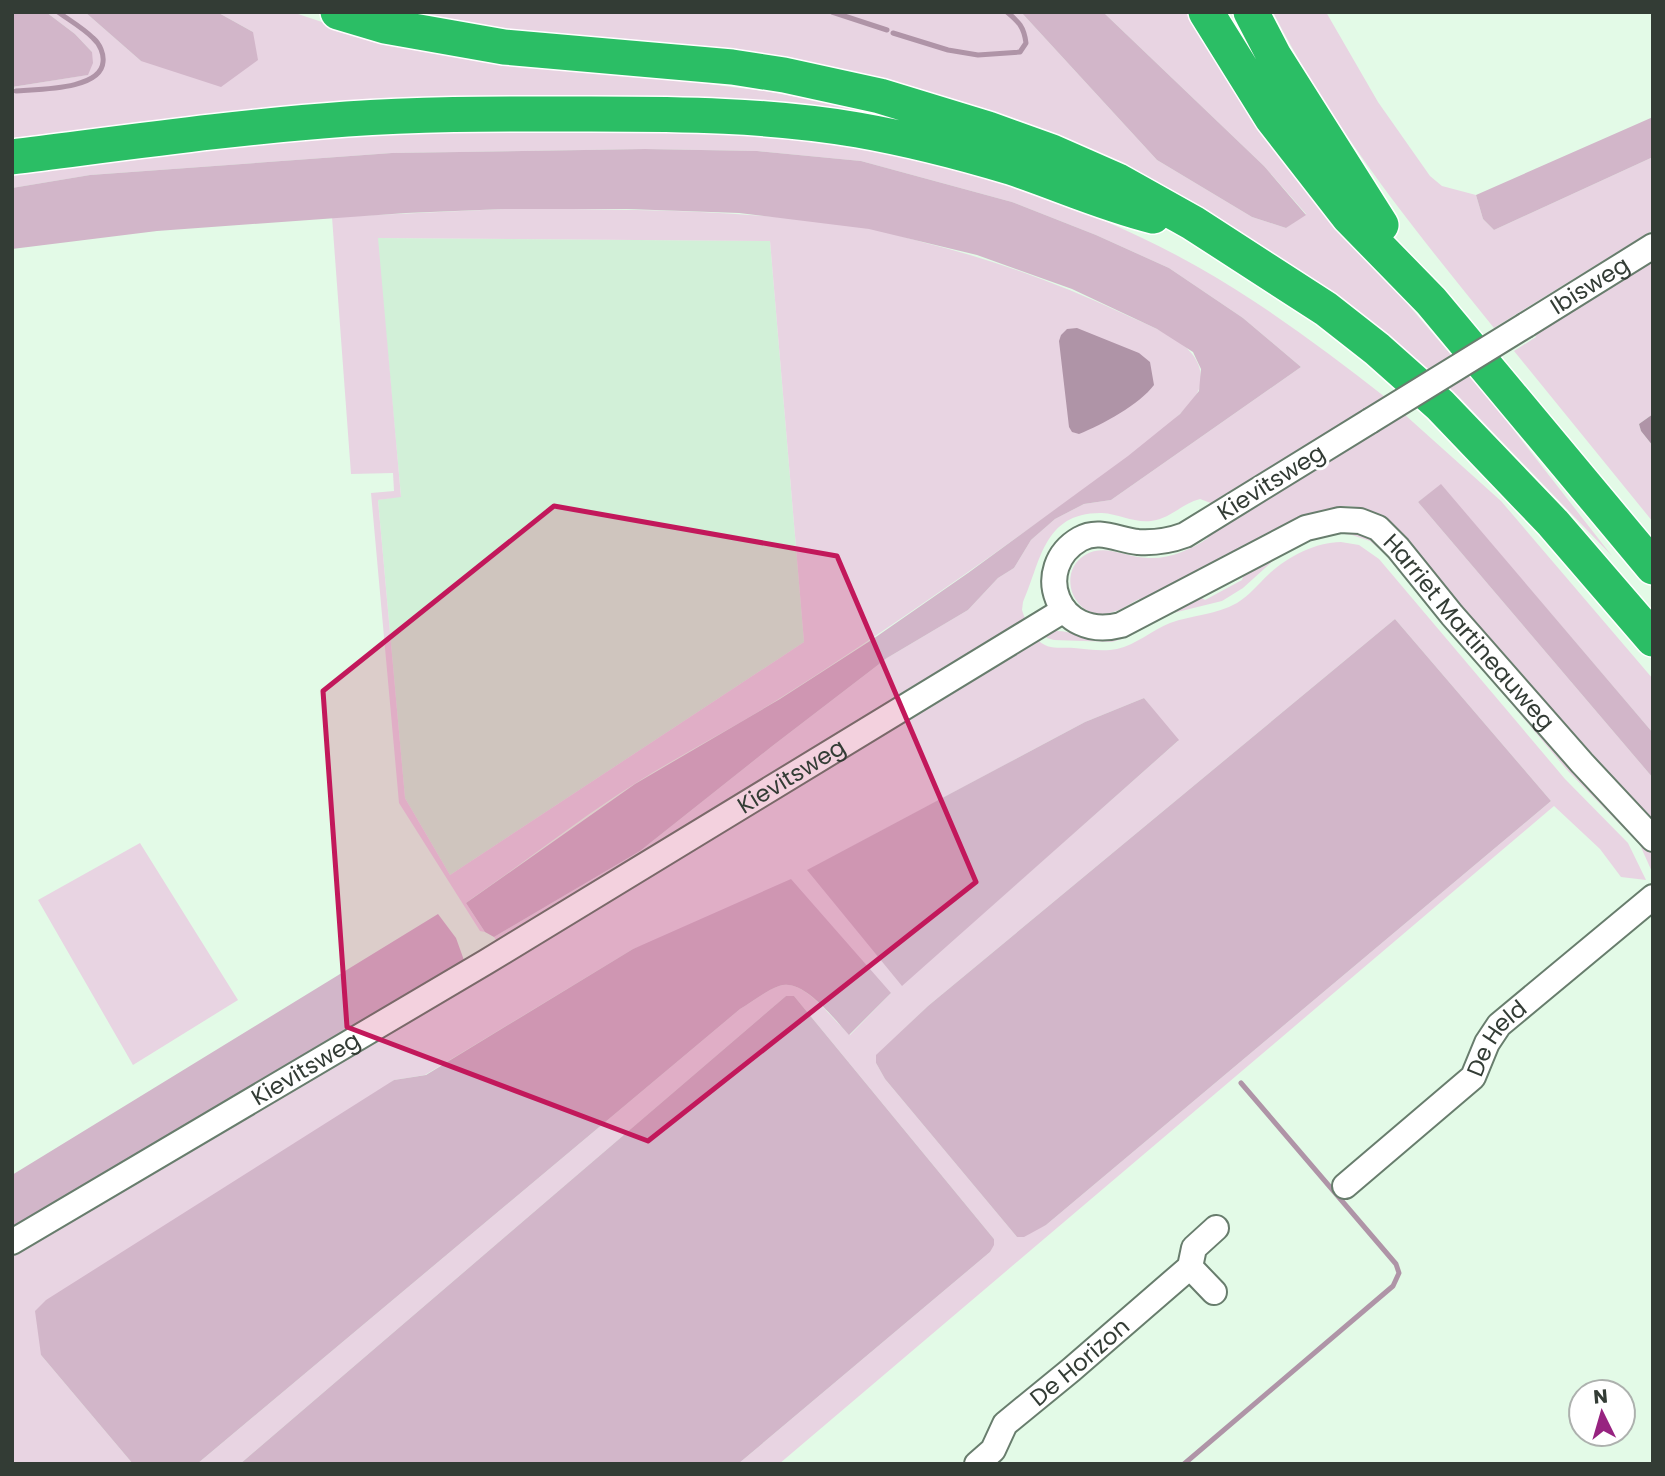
<svg xmlns="http://www.w3.org/2000/svg" width="1665" height="1476" font-family="Poppins,sans-serif">
  <rect width="100%" height="100%" fill="#e3fae7"/>
  <path fill="#d2f0d8" d="M 377,238 L 770,241 L 804,642 L 450,875 L 405,798 L 378,500 L 401,496 Z"/>
  <path fill="#e8d4e2" fill-rule="evenodd" d="M 46,12 L 85,12 L 141,61 L 253,32 L 217,12 L 292,12 L 394,46 L 590,73 L 677,80 L 765,91 L 873,111 L 952,133 L 166,120 L 12,138 L 12,87 L 87,75 L 92,52 L 75,34 Z
    M 382,12 L 1021,12 L 1157,160 L 1252,217 L 1286,228 L 1306,214 L 1264,166 L 1103,12 L 1191,12 L 1313,193 L 1498,410 L 1612,556 L 1459,397 L 1390,336 L 1318,283 L 1266,249 L 1187,204 L 1051,139 L 548,39 Z
    M 1273,12 L 1326,12 L 1378,102 L 1430,176 L 1442,186 L 1476,195 L 1483,219 L 1494,230 L 1653,157 L 1653,230 L 1494,328 C 1413,228 1332,128 1273,12 Z
    M 536,129 C 605,131 675,129 743,134 C 899,145 1062,190 1198,267 C 1265,305 1325,350 1385,397 L 1307,450 L 1216,505 L 1200,499 C 1181,504 1170,519 1151,521 C 1134,523 1119,514 1102,513 C 1043,512 1041,562 1023,602 L 1022,610 L 1026,622 L 498,943 L 494,937 L 640,851 L 771,747 L 887,658 L 968,610 L 998,578 L 1014,568 L 1031,540 L 1055,519 L 1084,504 L 1111,500 L 1301,367 L 1243,318 L 1169,268 L 1096,235 L 1012,202 L 861,161 L 757,151 L 645,149 L 392,153 L 90,175 L 12,188 L 12,164 L 270,136 Z
    M 504,209 C 625,209 746,209 866,228 C 885,231 904,237 922,242 C 992,259 1058,283 1124,314 C 1153,328 1209,345 1200,386 C 1194,413 1109,471 1084,489 C 986,560 888,630 785,695 C 737,726 685,752 636,783 C 580,818 528,860 474,897 L 466,903 L 485,932 L 480,931 L 399,803 L 371,493 L 394,491 L 393,473 L 351,474 L 332,217 ZM 378,238 L 770,241 L 804,642 L 450,875 L 405,798 L 378,500 L 401,497 Z
    M 1653,256 L 1653,414 L 1639,424 L 1641,431 L 1653,446 L 1653,522 L 1514,351 L 1536,337 L 1534,333 Z
    M 1404,414 L 1501,501 L 1653,679 L 1653,733 L 1441,485 L 1418,502 L 1653,778 L 1653,827 L 1368,512 L 1357,507 L 1344,506 L 1317,512 L 1220,561 L 1142,604 L 1139,599 C 1128,605 1117,613 1104,614 C 1072,616 1057,572 1085,555 C 1105,543 1127,558 1148,558 C 1170,559 1190,550 1208,538 L 1205,532 Z
    M 1352,529 L 1378,541 L 1653,853 L 1653,874 L 1640,845 L 1568,771 L 1384,553 L 1370,541 L 1352,535 L 1335,533 L 1318,537 L 1276,558 L 1243,588 L 1222,601 L 1169,614 L 1128,637 L 1112,642 L 1054,640 L 1047,638 L 1042,633 C 1069,626 1079,640 1104,639 C 1130,638 1174,608 1197,595 L 1205,600 L 1242,580 L 1246,568 L 1308,535 Z
    M 1341,542 L 1359,545 L 1379,559 L 1565,779 L 1628,843 L 1646,880 L 1621,877 L 1600,849 L 1554,806 L 779,1464 L 738,1464 L 990,1252 L 994,1239 L 794,996 L 786,996 L 240,1464 L 197,1464 L 740,1009 C 752,1002 765,991 779,986 C 804,977 832,1020 850,1035 L 891,993 L 664,937 L 633,949 L 425,1075 L 394,1080 L 41,1355 L 133,1464 L 12,1464 L 12,1253 L 1035,637 C 1047,651 1057,647 1074,648 C 1089,649 1102,652 1117,649 C 1136,645 1152,630 1170,623 C 1192,615 1216,615 1237,603 C 1250,595 1258,584 1269,574 C 1287,557 1316,542 1341,542 ZM 1395,619 L 1551,801 L 1046,1225 L 1017,1237 L 885,1079 L 876,1063 L 877,1055 L 928,1006 ZM 1144,698 L 1178,741 L 902,985 L 808,870 L 1085,722 Z
    M 140,843 L 238,1000 L 133,1065 L 38,900 Z"/>
  <path fill="#d2b6c9" d="M 12,12 L 46,12 L 75,34 L 92,52 L 93,63 L 88,75 L 12,87 Z
    M 85,12 L 217,12 L 253,32 L 258,60 L 221,87 L 141,61 Z
    M 1021,12 L 1103,12 L 1264,166 L 1306,215 L 1286,228 L 1252,217 L 1157,160 Z
    M 1653,117 L 1653,157 L 1494,230 L 1483,219 L 1476,195 Z
    M 645,149 L 757,151 L 861,161 L 1012,202 L 1096,235 L 1169,268 L 1243,318 L 1301,367 L 1111,500 L 1084,504 L 1055,519 L 1031,540 L 1014,568 L 998,578 L 968,610 L 887,658 L 771,747 L 640,851 L 494,937 L 485,932 L 466,903 L 635,784 L 780,699 L 873,639 L 968,573 L 1128,456 L 1180,414 L 1199,391 L 1201,369 L 1193,352 L 1157,329 L 1072,289 L 977,255 L 869,229 L 739,213 L 627,209 L 504,209 L 406,213 L 157,231 L 12,249 L 12,188 L 90,175 L 392,153 Z
    M 1441,484 L 1653,733 L 1653,778 L 1418,502 Z
    M 1395,619 L 1551,801 L 1046,1225 L 1024,1237 L 1017,1237 L 885,1079 L 876,1063 L 876,1055 L 928,1006 Z
    M 1144,698 L 1179,740 L 902,986 L 807,870 L 1085,722 Z
    M 791,879 L 891,993 L 849,1035 C 834,1019 803,977 779,986 C 765,991 752,1002 740,1009 L 197,1464 L 133,1464 L 41,1355 L 35,1311 L 46,1300 L 394,1080 L 426,1075 L 633,949 Z
    M 438,914 L 456,938 L 465,963 L 12,1229 L 12,1175 Z
    M 786,996 L 794,996 L 994,1239 L 994,1245 L 990,1252 L 738,1464 L 240,1464 Z"/>
  <path fill="#af94a7" d="M 1077,328 L 1139,353 L 1150,362 L 1154,385 C 1140,404 1102,425 1079,434 L 1072,432 L 1069,427 L 1059,341 L 1061,335 L 1067,329 Z
    M 1653,414 L 1653,446 L 1641,431 L 1639,424 Z"/>
  <g fill="none" stroke-linecap="round" stroke-linejoin="round">
    <path stroke="#af94a7" stroke-width="5" d="M 832,12 L 887,30
      M 893,33 L 948,50 L 978,55 L 1020,52 L 1026,43 C 1024,27 1019,22 1007,12
      M 16,91 C 38,89 101,90 103,62 C 104,54 100,44 93,38 C 83,28 69,20 58,12
      M 1184,1464 L 1393,1286 L 1399,1273 L 1396,1264 L 1241,1083"/>
    <defs>
      <g id="minor">
        <path id="s1" d="M 1526,325 L 1653,246"/>
        <path id="s2" d="M 1370,421 L 1185,535 C 1169,541 1155,543 1138,542 C 1118,540 1099,528 1080,539 C 1031,567 1056,642 1121,625 L 1306,528 L 1340,520 L 1360,521 L 1378,528 L 1398,548 L 1452,615 L 1582,763 L 1653,839"/>
        <path id="s3" d="M 1345,1186 L 1473,1077 L 1487,1043 L 1499,1025 L 1653,897"/>
        <path id="s4" d="M 12,1242 L 486,962 L 1064,610"/>
        <path d="M 1190,1267 L 1214,1292"/>
        <path id="s5" d="M 977,1464 L 993,1450 L 1005,1424 L 1071,1370 L 1190,1267 L 1194,1248 L 1216,1228"/>
      </g>
      <path id="highway" d="M 338,12 L 385,26 L 504,47 L 732,67 L 784,75 L 880,96 L 988,129 L 1052,152 L 1118,181 L 1193,223 L 1326,309 L 1377,349 L 1440,405 L 1553,523 L 1653,639
        M 1206,12 L 1272,118 L 1349,217 L 1431,301 L 1653,567
        M 1251,12 L 1274,56 L 1381,225
        M 12,157 C 124,143 235,127 347,119 C 428,113 510,114 591,114 C 679,114 770,115 858,130 C 909,139 960,152 1010,167 C 1058,183 1104,204 1153,216"/>
    </defs>
    <use href="#minor" stroke="#687d6d" stroke-width="28"/>
    <use href="#highway" stroke="#fff" stroke-width="38"/>
    <use href="#minor" stroke="#fff" stroke-width="24"/>
    <use href="#highway" stroke="#2bbe65" stroke-width="35"/>
    <defs>
      <path id="minor-bridge" d="M 1370,421 L 1526,325"/>
    </defs>
    <use href="#minor-bridge" stroke="#687d6d" stroke-width="28" stroke-linecap="butt"/>
    <use href="#minor-bridge" stroke="#fff" stroke-width="24"/>
  </g>
  <path fill="#c2185b" fill-opacity="0.2" stroke="#c2185b" stroke-width="5" stroke-linejoin="round" d="M 554,506 L 837,556 L 976,882 L 648,1141 L 347,1027 L 323,691 Z"/>
  <g text-anchor="middle" dominant-baseline="central" stroke-width="6" stroke-linejoin="round" paint-order="stroke">
    <g font-size="23" fill="#333c35" stroke="#fff">
      <text stroke="none"><textPath href="#s1" startOffset="75">Ibisweg</textPath></text>
      <text transform="translate(1271 482) rotate(-32)">Kievitsweg</text>
      <text stroke="none"><textPath href="#s2" startOffset="891">Harriet Martineauweg</textPath></text>
      <text stroke="none"><textPath href="#s4" startOffset="908">Kievitsweg</textPath></text>
      <text stroke="none"><textPath href="#s3" startOffset="214">De Held</textPath></text>
      <text stroke="none"><textPath href="#s4" startOffset="341">Kievitsweg</textPath></text>
      <text stroke="none"><textPath href="#s5" startOffset="147">De Horizon</textPath></text>
    </g>
  </g>
  <rect width="1665" height="1476" fill="none" stroke="#333c35" stroke-width="28"/>
  <g transform="translate(1602 1413) rotate(355)"><circle r="33" fill="#ffffff" stroke="#adb1ae" stroke-width="2"/>
  <path d="M0-5L12 26L0 18L-12 26Z" fill="#972380"/>
  <text y="-10" font-size="19" font-weight="bold" text-anchor="middle" fill="#333c35">N</text>
  </g>
</svg>
